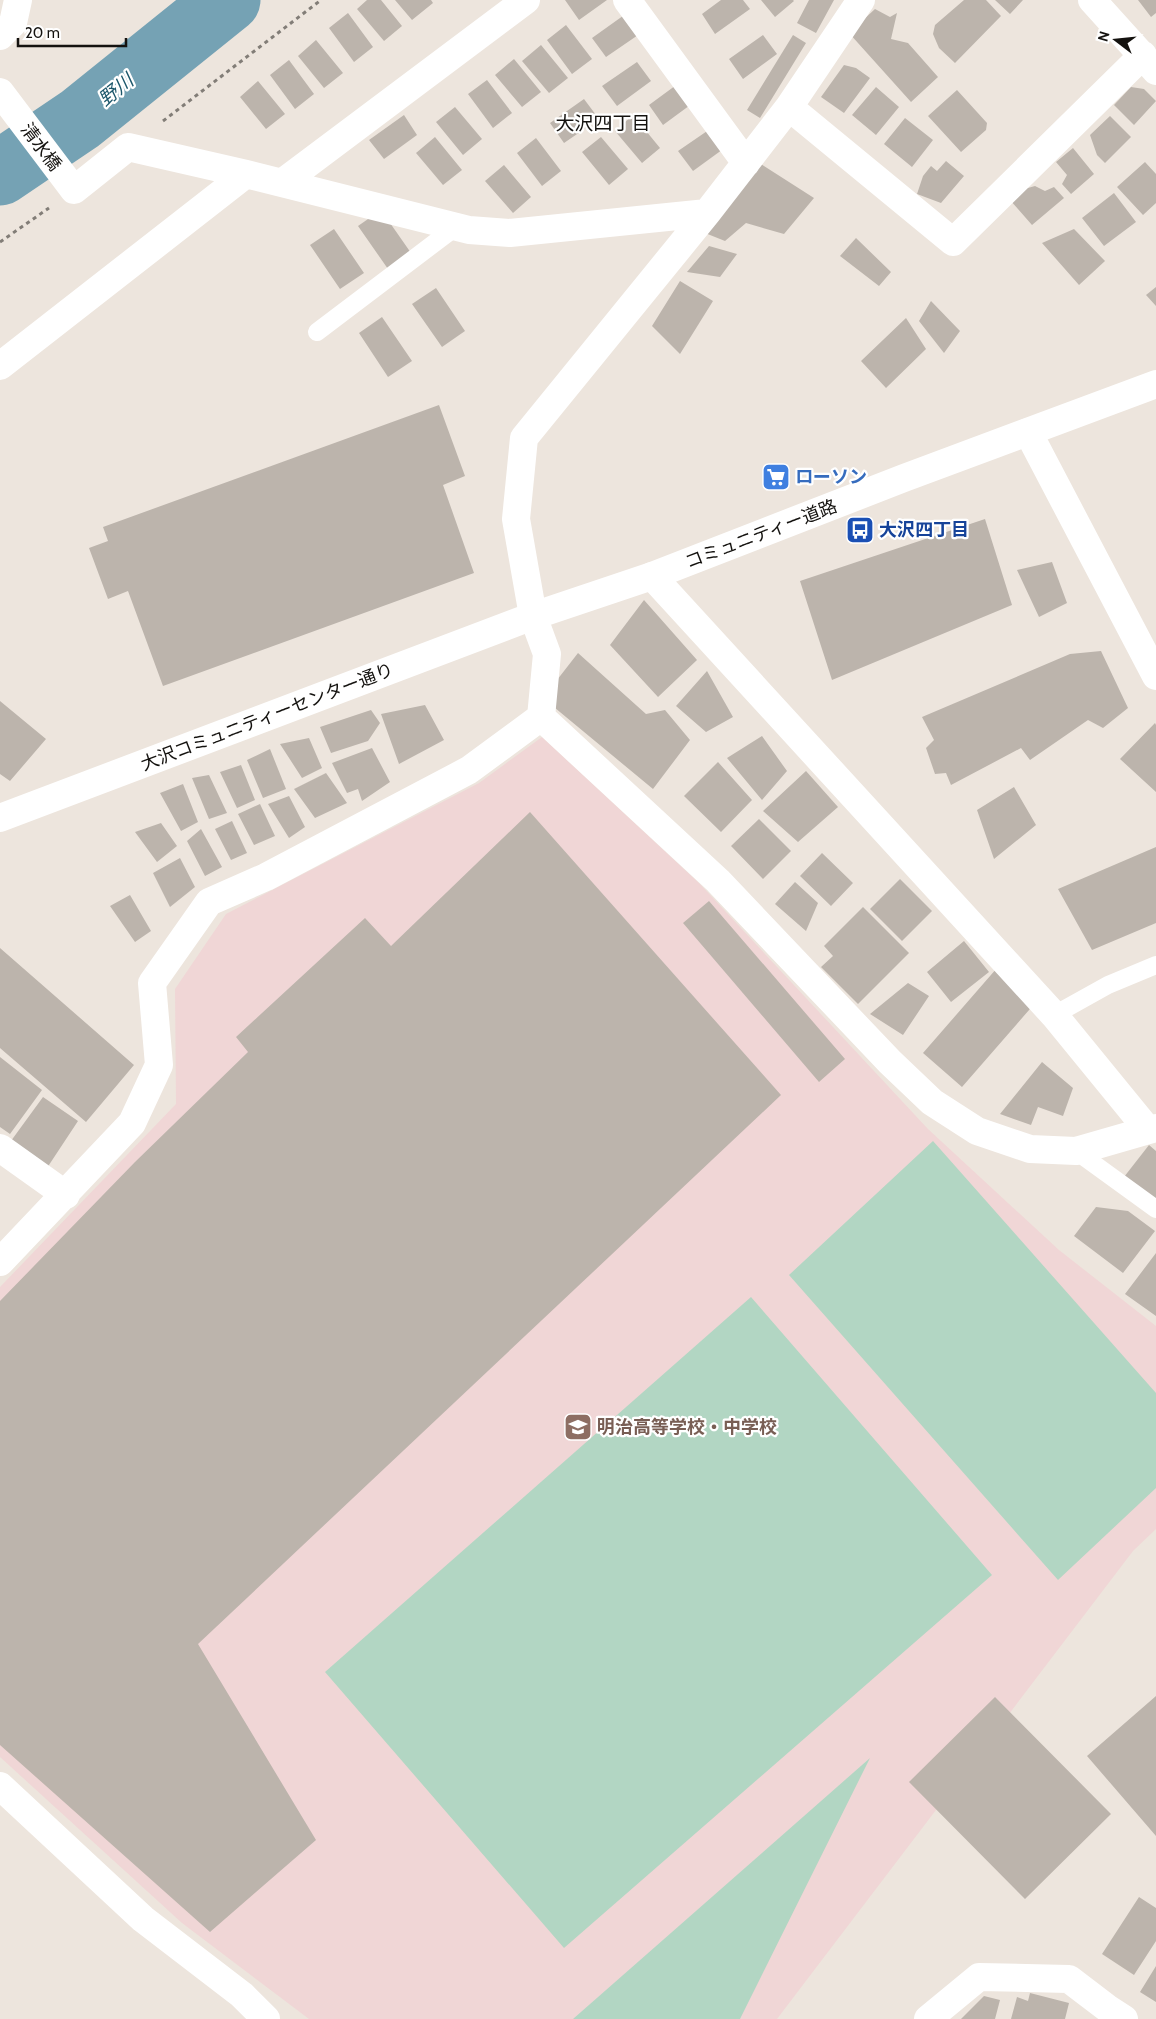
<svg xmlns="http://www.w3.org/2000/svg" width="1156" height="2019" font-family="Cabin,'Noto Sans JP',sans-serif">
  <rect width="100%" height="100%" fill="#ede5dd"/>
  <path fill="#f0d6d6" d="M 542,737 L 699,883 L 928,1129 L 1059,1250 L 1156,1326 L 1156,1529 L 1133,1551 L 777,2019 L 309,2019 L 182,1923 L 0,1757 L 0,1287 L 176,1104 L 175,989 L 226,914 L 479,783 Z"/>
  <path fill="#b2d6c3" d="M 933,1141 L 1156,1393 L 1156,1488 L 1058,1580 L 789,1275 Z
    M 751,1297 L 992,1575 L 564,1948 L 325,1672 Z
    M 870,1758 L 740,2019 L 573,2019 Z"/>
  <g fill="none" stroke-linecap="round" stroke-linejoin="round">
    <path stroke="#75a2b4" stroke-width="65" d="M 0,173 L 80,119 L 228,0"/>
  </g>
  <path fill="#bcb4ac" d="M 367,0 L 381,0 L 402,26 L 384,41 L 357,9 Z
    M 395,0 L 431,0 L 433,3 L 412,20 Z
    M 565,0 L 607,0 L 579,20 Z
    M 721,0 L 743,0 L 750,9 L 715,34 L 702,14 Z
    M 761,0 L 793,0 L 794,1 L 775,17 Z
    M 809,0 L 834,0 L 816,33 L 797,23 Z
    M 964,0 L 986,0 L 1001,16 L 955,63 L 939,48 L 933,34 L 935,25 Z
    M 995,0 L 1023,0 L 1010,14 Z
    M 1138,0 L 1156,0 L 1156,13 L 1151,17 Z
    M 875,9 L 890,17 L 897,13 L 891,39 L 908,43 L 938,77 L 911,102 L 849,33 Z
    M 348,13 L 373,47 L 354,62 L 329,28 Z
    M 627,13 L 641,33 L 606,57 L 592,38 Z
    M 566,25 L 592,59 L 572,74 L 547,40 Z
    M 763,35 L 777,54 L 743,79 L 729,59 Z
    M 793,35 L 806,43 L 760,118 L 747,110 Z
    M 316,40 L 343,73 L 324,88 L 298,56 Z
    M 541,45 L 568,78 L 549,93 L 522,61 Z
    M 514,59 L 541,92 L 522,107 L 495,75 Z
    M 289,60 L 314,94 L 295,109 L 270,75 Z
    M 637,62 L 651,81 L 617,106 L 602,86 Z
    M 844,65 L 856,68 L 870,78 L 844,113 L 821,97 Z
    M 487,80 L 512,113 L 493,128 L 468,94 Z
    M 683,80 L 697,100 L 663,125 L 649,105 Z
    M 258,81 L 285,114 L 266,129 L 240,97 Z
    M 876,87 L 899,107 L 876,135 L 852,115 Z
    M 1131,87 L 1144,89 L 1156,101 L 1134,125 L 1114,105 Z
    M 957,90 L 987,123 L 986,130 L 961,152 L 928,116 Z
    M 584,99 L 599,119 L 564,143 L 550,123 Z
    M 455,107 L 482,139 L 463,155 L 436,122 Z
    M 404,115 L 417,135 L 384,159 L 369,140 Z
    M 633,115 L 660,148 L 642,163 L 615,131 Z
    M 1110,116 L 1131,137 L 1105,163 L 1097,155 L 1090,135 Z
    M 905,118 L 933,140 L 912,167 L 884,144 Z
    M 713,127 L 726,147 L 693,171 L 678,151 Z
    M 435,137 L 462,170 L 443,185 L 416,153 Z
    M 601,137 L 628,169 L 609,185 L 582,152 Z
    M 536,138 L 561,171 L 542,186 L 517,153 Z
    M 1073,148 L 1094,174 L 1071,194 L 1062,184 L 1067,175 L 1056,162 Z
    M 946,161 L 964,176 L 941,203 L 917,194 L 923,176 L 931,166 L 937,171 Z
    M 1145,162 L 1156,174 L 1156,203 L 1143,215 L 1117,187 Z
    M 761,164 L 814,198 L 784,234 L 746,223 L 725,241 L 705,233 Z
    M 504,165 L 531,197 L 513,213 L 485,181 Z
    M 1035,186 L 1045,191 L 1054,187 L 1064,198 L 1032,225 L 1010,200 L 1017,191 Z
    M 1114,193 L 1136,222 L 1104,246 L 1082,218 Z
    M 381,210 L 411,253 L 388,269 L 358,226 Z
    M 334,229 L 364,273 L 340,289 L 310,245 Z
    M 1074,229 L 1105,261 L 1079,285 L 1042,243 Z
    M 856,238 L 891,272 L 879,286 L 840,256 Z
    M 709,246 L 737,254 L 720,277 L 687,272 Z
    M 680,281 L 713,301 L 680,354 L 652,326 Z
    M 1156,287 L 1156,306 L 1146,295 Z
    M 436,288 L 465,331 L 442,347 L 412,304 Z
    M 931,301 L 960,331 L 944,353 L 919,321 Z
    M 382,317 L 412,361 L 388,377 L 359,333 Z
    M 906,318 L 926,349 L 886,388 L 861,361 Z
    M 439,405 L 465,476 L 443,485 L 474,573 L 163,686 L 128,591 L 108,599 L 89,548 L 108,541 L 103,527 Z
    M 985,519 L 1012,605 L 832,680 L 800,581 Z
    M 1052,562 L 1067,603 L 1039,617 L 1017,570 Z
    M 644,600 L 697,660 L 658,697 L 610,645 Z
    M 1101,651 L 1128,708 L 1103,728 L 1088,720 L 1030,760 L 1021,748 L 951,785 L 946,773 L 935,774 L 926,748 L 934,740 L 922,717 L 1070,654 Z
    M 578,653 L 646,714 L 665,710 L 690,740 L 653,789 L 543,698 Z
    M 707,671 L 733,717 L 706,732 L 676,706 Z
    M 0,701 L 46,739 L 10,781 L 0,774 Z
    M 425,705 L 444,740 L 399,764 L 381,714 Z
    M 371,710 L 380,723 L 368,741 L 331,753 L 320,727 Z
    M 1155,723 L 1156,725 L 1156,792 L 1120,759 Z
    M 762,736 L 787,771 L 762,800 L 727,758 Z
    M 309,738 L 322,768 L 302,778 L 280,744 Z
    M 372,748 L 390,782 L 362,801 L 358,789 L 347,793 L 332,763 Z
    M 270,749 L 286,789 L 263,798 L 247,760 Z
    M 718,762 L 752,800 L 721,832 L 684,796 Z
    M 241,765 L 255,800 L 237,808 L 220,772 Z
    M 806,771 L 838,807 L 798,842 L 763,811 Z
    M 326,773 L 347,803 L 315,818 L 294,789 Z
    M 209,775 L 227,813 L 209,819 L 192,778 Z
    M 183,784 L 198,822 L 181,831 L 160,793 Z
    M 1014,787 L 1036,825 L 994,859 L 977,810 Z
    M 289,796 L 305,827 L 289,838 L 268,804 Z
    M 260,804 L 275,836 L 254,845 L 238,814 Z
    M 530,812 L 781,1095 L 198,1644 L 316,1840 L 210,1932 L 0,1745 L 0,1301 L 135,1162 L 248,1052 L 236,1037 L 365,918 L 391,946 Z
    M 759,819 L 791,851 L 763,879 L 731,846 Z
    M 232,821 L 247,853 L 231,860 L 215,829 Z
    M 161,823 L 177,846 L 157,862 L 135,832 Z
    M 201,829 L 222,867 L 205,876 L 187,841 Z
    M 1156,847 L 1156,923 L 1092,950 L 1058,889 Z
    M 822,853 L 853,883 L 831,906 L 800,876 Z
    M 180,858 L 195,887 L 170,907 L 153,873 Z
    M 900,879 L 932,911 L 902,941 L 870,909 Z
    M 795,882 L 818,903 L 806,931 L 775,904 Z
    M 130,895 L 151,931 L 135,942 L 110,906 Z
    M 709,901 L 845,1059 L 819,1082 L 683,923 Z
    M 863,907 L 909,953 L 858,1004 L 821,967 L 833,956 L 824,946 Z
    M 964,941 L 989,972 L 951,1002 L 927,972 Z
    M 0,948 L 134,1065 L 86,1122 L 0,1048 Z
    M 997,968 L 1036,1002 L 962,1087 L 923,1053 Z
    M 908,983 L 929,996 L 903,1035 L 870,1014 Z
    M 0,1057 L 42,1090 L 10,1134 L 0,1127 Z
    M 1042,1062 L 1073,1088 L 1063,1116 L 1038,1107 L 1031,1125 L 1000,1114 Z
    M 43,1097 L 78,1121 L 45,1171 L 8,1145 Z
    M 1149,1145 L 1156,1151 L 1156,1202 L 1124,1177 Z
    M 1096,1207 L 1128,1211 L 1155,1231 L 1123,1273 L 1074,1236 Z
    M 1156,1253 L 1156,1316 L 1125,1294 Z
    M 1156,1696 L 1156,1836 L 1087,1756 Z
    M 995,1697 L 1111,1814 L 1025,1899 L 909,1782 Z
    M 1139,1897 L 1156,1908 L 1156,1941 L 1134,1975 L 1102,1954 Z
    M 1156,1966 L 1156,2002 L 1140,1992 Z
    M 1030,1993 L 1069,2003 L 1065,2019 L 1011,2019 L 1017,1997 L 1028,2001 Z
    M 984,1996 L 1000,2000 L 995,2019 L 961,2019 Z"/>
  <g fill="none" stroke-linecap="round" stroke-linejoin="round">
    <path stroke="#827d77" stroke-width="3" stroke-dasharray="4 4" stroke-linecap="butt" d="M 163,121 L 321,0
      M 0,242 L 49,208"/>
    <path stroke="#fff" stroke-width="18" d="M 317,332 L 457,226
      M 1054,1015 L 1108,985 L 1156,965
      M 1076,1151 L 1156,1209"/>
    <path stroke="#fff" stroke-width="28" d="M 627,0 L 746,163
      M 1092,0 L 1156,71
      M 0,36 L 13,23 L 18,0
      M 0,92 L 74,190 L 128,147 L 246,174 L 469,230 L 510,233 L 707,213
      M 789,107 L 953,242 L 1143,55
      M 282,183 L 526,0
      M 0,366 L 246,174
      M 1028,432 L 1156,676
      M 652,576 L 1054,1015 L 1148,1130
      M 541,717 L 718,881 L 890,1062 L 932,1102 L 977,1131 L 1030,1149 L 1076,1151 L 1156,1128
      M 0,1148 L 66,1195
      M 0,1262 L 132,1123 L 159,1065 L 152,983 L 209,902 L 266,877 L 469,770 L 541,717 L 547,654 L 533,616 L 516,519 L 524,438 L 707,213 L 789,107 L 861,0
      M 0,1786 L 143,1919 L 242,1995 L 266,2019
      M 928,2019 L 979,1977 L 1069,1979 L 1107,2008 L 1124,2019"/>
    <path stroke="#fff" stroke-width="28" d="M 0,818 L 533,616 L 652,576 L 904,478 L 1156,384"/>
  </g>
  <defs>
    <symbol id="supermarket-square" viewBox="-11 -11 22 22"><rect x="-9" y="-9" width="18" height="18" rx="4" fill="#3f7fe0" stroke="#fff"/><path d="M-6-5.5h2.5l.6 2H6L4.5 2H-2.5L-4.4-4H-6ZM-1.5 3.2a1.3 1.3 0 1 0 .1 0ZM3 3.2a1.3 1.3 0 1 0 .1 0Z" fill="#fff"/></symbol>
    <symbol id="bus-square" viewBox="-11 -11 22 22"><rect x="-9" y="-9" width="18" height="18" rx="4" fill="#1a4fb4" stroke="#fff"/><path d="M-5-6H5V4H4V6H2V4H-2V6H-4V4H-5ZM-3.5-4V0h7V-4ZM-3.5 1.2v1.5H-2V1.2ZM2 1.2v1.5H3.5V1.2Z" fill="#fff"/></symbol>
    <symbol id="school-square" viewBox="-11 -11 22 22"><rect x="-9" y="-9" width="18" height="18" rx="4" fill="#8d6e63" stroke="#fff"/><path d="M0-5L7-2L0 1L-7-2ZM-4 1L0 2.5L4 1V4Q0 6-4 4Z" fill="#fff"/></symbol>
  </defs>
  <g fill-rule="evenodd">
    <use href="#supermarket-square" x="760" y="461" width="32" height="32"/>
    <use href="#bus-square" x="844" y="514" width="32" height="32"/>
    <use href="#school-square" x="562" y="1411" width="32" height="32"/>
  </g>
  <g text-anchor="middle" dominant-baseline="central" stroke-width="4.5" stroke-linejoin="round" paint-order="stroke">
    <g font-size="18" fill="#14120f" stroke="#fff">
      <text transform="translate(41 147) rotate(53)">清水橋</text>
      <text transform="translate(761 534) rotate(-21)">コミュニティー道路</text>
      <text transform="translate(267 717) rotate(-21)">大沢コミュニティーセンター通り</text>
    </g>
    <g font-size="18" font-weight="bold" fill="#366cbe" stroke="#fff" text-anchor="start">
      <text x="795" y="477">ローソン</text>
    </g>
    <g font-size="18" font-weight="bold" fill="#164399" stroke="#fff" text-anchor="start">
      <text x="879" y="530">大沢四丁目</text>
    </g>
    <g font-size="18" font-weight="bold" fill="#785e54" stroke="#fff" text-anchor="start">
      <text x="597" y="1427">明治高等学校・中学校</text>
    </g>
    <g font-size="19" font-style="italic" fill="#1c576b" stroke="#fff">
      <text transform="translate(116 90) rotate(-39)">野川</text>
    </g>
    <g font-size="19" fill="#14120f" stroke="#fff">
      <text x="603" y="123">大沢四丁目</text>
    </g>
  </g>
  <g transform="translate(1116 40) rotate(286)" stroke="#ffffff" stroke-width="4" paint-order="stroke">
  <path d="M0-4L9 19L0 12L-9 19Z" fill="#14120f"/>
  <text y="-8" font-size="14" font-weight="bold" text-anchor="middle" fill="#14120f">N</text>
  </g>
  <path d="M18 38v8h108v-8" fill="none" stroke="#14120f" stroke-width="2.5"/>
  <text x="25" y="38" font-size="15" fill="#14120f" stroke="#ffffff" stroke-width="4" paint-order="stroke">20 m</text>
</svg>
